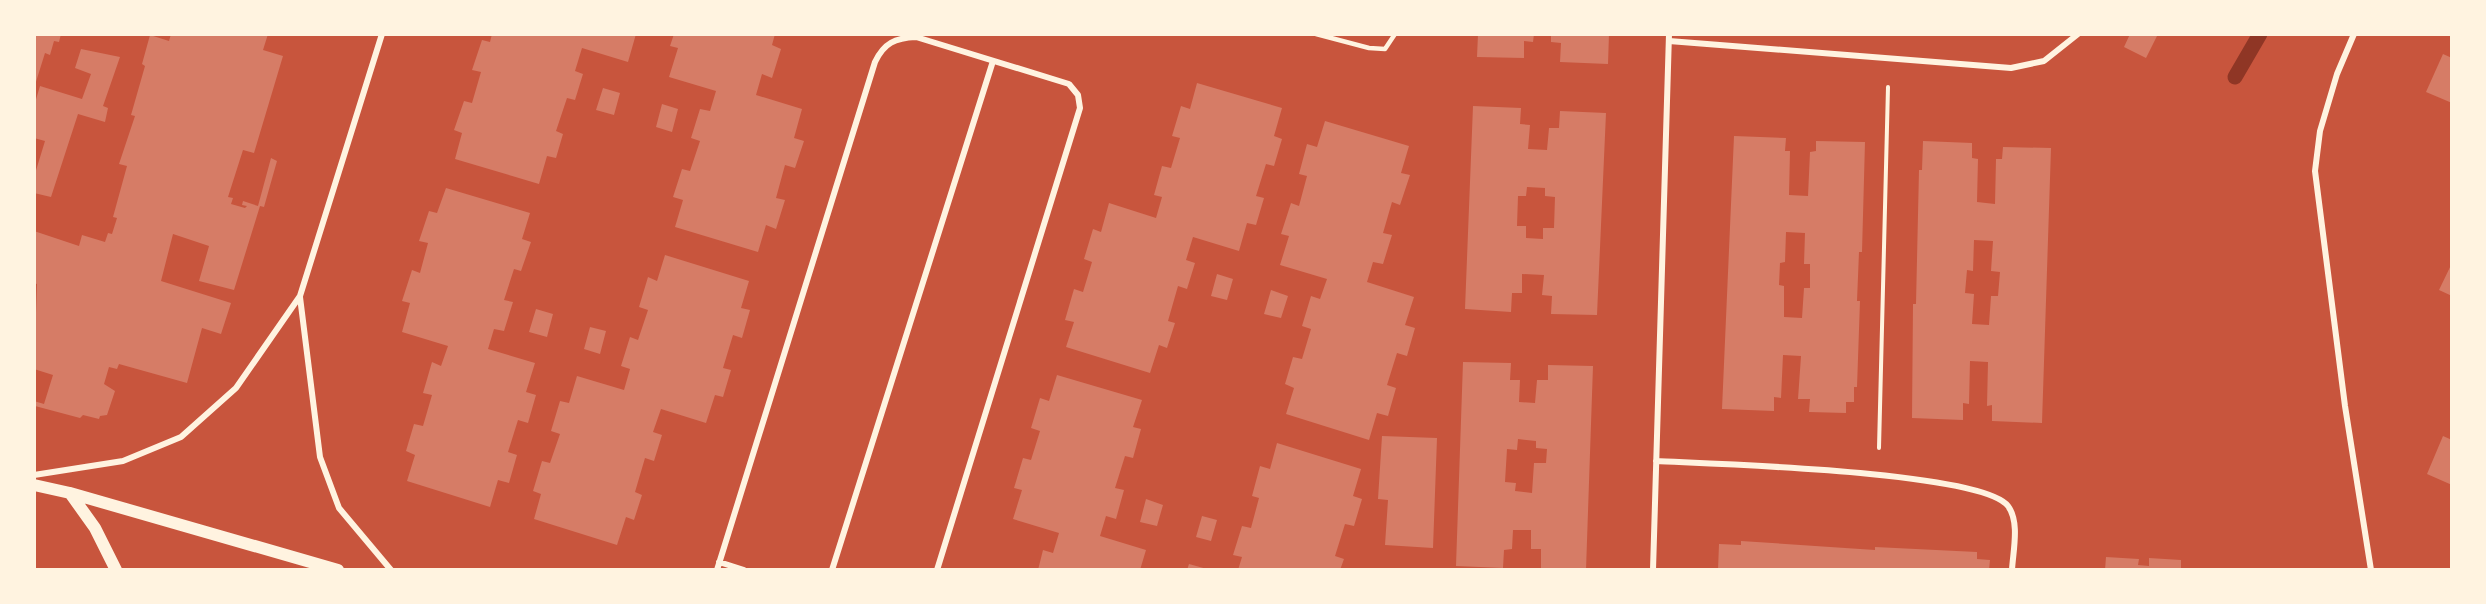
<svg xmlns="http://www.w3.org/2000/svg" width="2486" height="604" font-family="'Sofia Sans Condensed',sans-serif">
  <rect width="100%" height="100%" fill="#c8553d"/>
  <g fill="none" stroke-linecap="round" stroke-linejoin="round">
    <path stroke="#8f3625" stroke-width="15" d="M 2235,77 L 2260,34"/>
  </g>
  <path fill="#d67c66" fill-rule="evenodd" d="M 34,34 L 61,34 L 59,42 L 54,41 L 50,55 L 45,53 L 35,85 Z
    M 171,34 L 268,34 L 263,50 L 283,56 L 254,153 L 243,150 L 228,197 L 233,198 L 231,204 L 245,208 L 247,206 L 242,205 L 243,201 L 258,206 L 271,158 L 277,161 L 264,207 L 260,206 L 234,290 L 199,281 L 209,246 L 173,234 L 161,281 L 231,303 L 221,334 L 202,328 L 187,383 L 119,364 L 117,369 L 109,367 L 104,384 L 115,391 L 107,415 L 100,416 L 99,419 L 83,415 L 80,418 L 35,406 L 34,401 L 44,404 L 53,375 L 34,369 L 37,284 L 34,283 L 34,231 L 79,246 L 82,235 L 105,242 L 108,233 L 112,234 L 117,218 L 113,217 L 127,166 L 119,164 L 135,116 L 131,115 L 145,66 L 142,64 L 150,35 L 169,41 Z
    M 492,34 L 636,34 L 628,62 L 582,48 L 575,71 L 583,74 L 575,100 L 567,98 L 556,131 L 563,134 L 556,158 L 547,156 L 539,184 L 455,159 L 462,133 L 454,130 L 464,101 L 472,103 L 481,72 L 472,70 L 482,40 L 490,42 Z
    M 674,34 L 775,34 L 772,45 L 781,49 L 772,78 L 762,74 L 756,95 L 802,109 L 794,138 L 804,141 L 795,168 L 785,165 L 776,198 L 785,200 L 776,229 L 766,225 L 758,252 L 675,227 L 683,200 L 673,197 L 682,169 L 690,171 L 700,141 L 691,138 L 700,109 L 710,111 L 716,91 L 669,77 L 678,48 L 670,46 Z
    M 1478,34 L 1534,34 L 1533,42 L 1524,41 L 1524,58 L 1477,57 Z
    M 1551,34 L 1609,34 L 1608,64 L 1560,62 L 1561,43 L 1551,42 Z
    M 2130,34 L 2157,36 L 2146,58 L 2124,47 Z
    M 81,49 L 120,57 L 103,106 L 108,108 L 105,122 L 78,114 L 51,197 L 34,193 L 34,177 L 45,141 L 34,138 L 34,106 L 40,86 L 82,99 L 91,74 L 75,68 Z
    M 2443,54 L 2452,58 L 2452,103 L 2426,92 Z
    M 1197,83 L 1282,108 L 1274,136 L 1282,139 L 1274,166 L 1266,164 L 1256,196 L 1264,198 L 1256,225 L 1247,223 L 1239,251 L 1193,237 L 1186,260 L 1195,263 L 1187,289 L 1178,286 L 1168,321 L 1175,323 L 1167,348 L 1159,345 L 1150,373 L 1066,347 L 1074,322 L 1065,320 L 1074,289 L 1083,292 L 1092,262 L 1084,259 L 1093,229 L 1101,232 L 1109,203 L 1156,218 L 1162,197 L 1154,195 L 1162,166 L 1171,168 L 1180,138 L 1172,136 L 1181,106 L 1190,109 Z
    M 603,88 L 620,93 L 614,115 L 596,110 Z
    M 662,104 L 678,109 L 672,132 L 656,127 Z
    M 1473,106 L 1521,108 L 1520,124 L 1530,125 L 1528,149 L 1547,150 L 1549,128 L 1559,128 L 1560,111 L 1606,113 L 1597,315 L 1551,314 L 1552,296 L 1542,295 L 1544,275 L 1522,274 L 1522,293 L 1512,293 L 1511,312 L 1465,309 ZM 1527,187 L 1545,188 L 1545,196 L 1555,197 L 1554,228 L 1543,228 L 1543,239 L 1526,238 L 1526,226 L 1517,226 L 1518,196 L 1526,196 Z
    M 1325,121 L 1409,146 L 1401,173 L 1410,175 L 1400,205 L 1392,202 L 1383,233 L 1392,235 L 1383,264 L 1373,262 L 1367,282 L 1414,297 L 1405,325 L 1415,328 L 1407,356 L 1397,353 L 1387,385 L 1396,388 L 1388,416 L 1377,413 L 1369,440 L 1286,414 L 1294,388 L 1285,384 L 1293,357 L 1302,359 L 1311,329 L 1302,326 L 1311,296 L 1320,299 L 1327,279 L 1280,265 L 1289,236 L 1281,234 L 1291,203 L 1299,206 L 1307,176 L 1299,174 L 1307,144 L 1317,147 Z
    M 1734,136 L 1786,138 L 1785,151 L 1790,151 L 1789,195 L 1808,196 L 1810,152 L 1816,151 L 1816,141 L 1865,142 L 1862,252 L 1859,252 L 1857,301 L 1860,301 L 1857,387 L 1854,387 L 1854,402 L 1846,402 L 1846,413 L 1809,412 L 1810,399 L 1798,399 L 1801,356 L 1783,355 L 1781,398 L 1774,397 L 1774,411 L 1722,409 ZM 1786,232 L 1805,233 L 1804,264 L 1810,264 L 1810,288 L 1804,288 L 1802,318 L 1784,317 L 1784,286 L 1779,285 L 1780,263 L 1785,262 Z
    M 1923,141 L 1972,143 L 1972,158 L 1978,159 L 1977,202 L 1995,204 L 1996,159 L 2002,159 L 2003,147 L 2051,148 L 2042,423 L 1992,421 L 1992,405 L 1987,406 L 1988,362 L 1970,361 L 1969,404 L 1963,403 L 1963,420 L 1912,418 L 1913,304 L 1916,304 L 1919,170 L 1922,170 ZM 1974,240 L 1993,241 L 1991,271 L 2000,272 L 1998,296 L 1991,296 L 1989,325 L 1972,324 L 1974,294 L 1965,293 L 1967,270 L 1973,271 Z
    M 446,188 L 530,213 L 522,239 L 531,242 L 521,271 L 514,269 L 504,300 L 513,302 L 504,331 L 494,329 L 488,349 L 535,363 L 526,392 L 536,395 L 528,423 L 518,420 L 508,452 L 517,455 L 509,483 L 498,480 L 490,507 L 407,481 L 415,455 L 406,451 L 414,424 L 423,426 L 432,395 L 423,393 L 432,362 L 441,366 L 448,346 L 402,332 L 410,303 L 402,301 L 412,270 L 420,273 L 428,243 L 419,241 L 429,211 L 437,213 Z
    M 665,255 L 749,281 L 741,308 L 750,310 L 742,338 L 733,335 L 723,368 L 731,370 L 723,397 L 715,395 L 706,423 L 661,409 L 653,432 L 662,435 L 654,461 L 645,458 L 635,492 L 642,495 L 634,520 L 626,517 L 617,545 L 534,519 L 541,494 L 533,491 L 542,461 L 550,463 L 560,434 L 551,431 L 560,401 L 569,403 L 577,376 L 624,390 L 630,369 L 621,366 L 630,337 L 638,340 L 648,310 L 639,307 L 648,277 L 657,281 Z
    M 2452,263 L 2452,296 L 2439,290 Z
    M 1217,274 L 1233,279 L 1227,300 L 1211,296 Z
    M 1271,290 L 1288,296 L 1281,318 L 1264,314 Z
    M 536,309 L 553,314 L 547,337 L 529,332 Z
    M 590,327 L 606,331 L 600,354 L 584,349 Z
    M 1463,362 L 1511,363 L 1510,380 L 1520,380 L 1519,402 L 1535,403 L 1537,380 L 1548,380 L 1548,365 L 1593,366 L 1586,570 L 1541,570 L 1541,549 L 1531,549 L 1531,530 L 1513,530 L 1512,549 L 1504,550 L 1503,568 L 1456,566 ZM 1518,439 L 1536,441 L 1536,448 L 1547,449 L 1546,463 L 1534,463 L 1532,493 L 1515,491 L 1516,483 L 1505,482 L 1507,449 L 1517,450 Z
    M 1057,375 L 1142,400 L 1133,427 L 1141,429 L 1133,458 L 1125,456 L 1115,488 L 1124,490 L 1116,519 L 1106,516 L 1100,536 L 1146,550 L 1140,570 L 1038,570 L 1043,550 L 1053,553 L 1059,533 L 1013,519 L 1022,490 L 1014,488 L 1023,458 L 1031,460 L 1040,431 L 1031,428 L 1040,398 L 1049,401 Z
    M 1382,436 L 1437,438 L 1433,548 L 1385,545 L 1388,500 L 1378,499 Z
    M 2443,436 L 2452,440 L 2452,485 L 2427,474 Z
    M 1277,443 L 1361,469 L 1353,496 L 1362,499 L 1354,526 L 1345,524 L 1335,556 L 1344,559 L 1340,570 L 1238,570 L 1242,557 L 1233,555 L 1242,526 L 1251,528 L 1259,498 L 1252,496 L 1260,466 L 1270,469 Z
    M 1146,499 L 1163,505 L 1157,526 L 1140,522 Z
    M 1202,516 L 1217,520 L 1211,541 L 1196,537 Z
    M 1741,541 L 1875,550 L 1875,547 L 1977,552 L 1977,559 L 1990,560 L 1989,570 L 1718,570 L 1719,544 L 1741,545 Z
    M 2106,557 L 2139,559 L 2138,565 L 2149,566 L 2149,558 L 2181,560 L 2181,570 L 2105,570 Z
    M 1189,564 L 1207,569 L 1207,570 L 1187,570 Z"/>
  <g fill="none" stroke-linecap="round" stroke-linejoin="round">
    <path stroke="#fff3e0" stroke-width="4" d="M 1879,448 L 1888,87"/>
    <path stroke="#fff3e0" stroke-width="4.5" d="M 1316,34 L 1369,48 L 1385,49 L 1395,34"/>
    <path stroke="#fff3e0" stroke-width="6" d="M 2354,34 L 2337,74 L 2320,131 L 2315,171 L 2345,406 L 2371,570
      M 1669,41 L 2011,68 L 2044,61 L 2078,34
      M 300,297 L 320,457 L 339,508 L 391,570
      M 1656,461 C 1712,464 1981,471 2008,506 C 2020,522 2013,551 2012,570
      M 34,475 L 123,461 L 181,437 L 236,388 L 300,296 L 382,34
      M 719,562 L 744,570
      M 717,570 L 875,62 C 884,43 895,38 916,37 L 1069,84 L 1078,95 L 1080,108 L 937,570
      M 832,570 L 993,61
      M 1653,570 L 1669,34"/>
    <path stroke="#fff3e0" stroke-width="12" d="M 34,485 L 70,493 L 338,570
      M 70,493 L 95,528 L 116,570"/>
  </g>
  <rect width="2486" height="604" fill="none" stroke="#fff3e0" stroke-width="72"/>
</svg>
